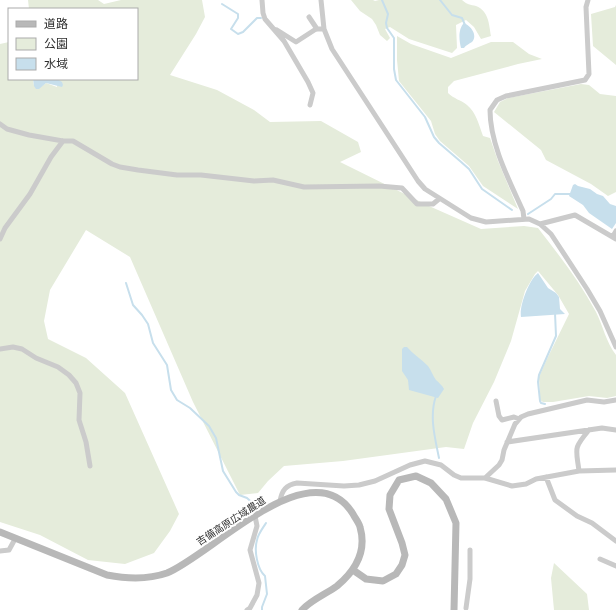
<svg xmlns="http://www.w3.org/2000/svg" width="616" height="610" font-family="Figtree,'Noto Sans JP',sans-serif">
  <rect width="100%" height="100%" fill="#fff"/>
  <path fill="#e5ecdb" d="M 28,0 L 98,0 L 104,4 L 121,0 L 202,0 L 205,17 L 196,34 L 170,75 L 217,90 L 254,110 L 270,122 L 321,121 L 358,142 L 361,152 L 340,162 L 429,206 L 481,229 L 524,226 L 538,228 C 559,255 580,282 596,312 C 603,326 606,342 616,355 L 616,396 L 607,398 L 589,396 L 553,402 L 543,402 L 540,400 L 539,377 L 547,359 L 569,314 L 558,295 L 538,271 L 535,274 L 525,291 L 511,341 L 494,382 L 473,423 L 464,449 L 446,447 L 343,461 L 284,466 L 268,481 L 258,493 L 240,495 L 193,402 L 130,257 L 86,230 L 50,290 L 44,321 L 48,339 L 86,358 L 125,393 L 179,514 L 170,531 L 154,553 L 125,564 L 88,560 L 40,535 L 0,522 L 0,44 L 9,42 L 9,79 L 33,79 L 34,86 L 42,86 L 46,83 L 57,87 L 57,79 L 137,79 L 137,9 L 29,9 Z
    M 351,0 L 373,0 L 375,1 L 379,0 L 462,0 C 466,4 471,5 476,6 C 489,11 489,25 491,36 L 481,39 L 474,27 L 466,20 L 456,25 L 457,48 L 452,53 L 409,39 L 390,27 L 385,29 L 390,38 L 387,41 L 380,35 L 376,25 L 372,19 L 360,11 Z
    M 616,5 L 616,65 L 593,46 L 591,14 L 615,7 Z
    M 397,36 L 411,44 L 451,58 L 491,42 L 513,42 L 529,54 L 542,59 L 518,64 L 454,81 L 448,87 L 448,93 C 454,99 461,100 467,105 C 476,112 479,125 483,136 L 490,138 L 498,161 L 518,209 L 483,186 L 469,166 L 440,141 L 435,134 L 431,121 L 399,81 L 397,60 Z
    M 581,84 L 589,85 L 600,94 L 616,96 L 616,192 L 608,196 L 591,184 L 546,160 L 541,150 L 494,112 L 500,102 L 508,98 Z
    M 554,563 L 587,594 L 589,610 L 554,610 L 551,578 Z"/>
  <path fill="#c7dfec" d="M 464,23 C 471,26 478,35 472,42 C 469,44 466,45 464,48 L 461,48 C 459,40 458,29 464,23 Z
    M 33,79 L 57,79 L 62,82 L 63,85 L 62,87 L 46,83 L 39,89 L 36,89 L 34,86 Z
    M 575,184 L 578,186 L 590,189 L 597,194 L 603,196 L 610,204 L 616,206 L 616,223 L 612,229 L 589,213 L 583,205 L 569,196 L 573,185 Z
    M 538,273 L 548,288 L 556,293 L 559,297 L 560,309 L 565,314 L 521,317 C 519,306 529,280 538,273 Z
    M 404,347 L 407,347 C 413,354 421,359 428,366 C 431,370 433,376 436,380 C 439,383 442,385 444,389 L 438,398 L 409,390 L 408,380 L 402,371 L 402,349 Z"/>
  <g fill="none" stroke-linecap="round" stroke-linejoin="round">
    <path stroke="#c7dfec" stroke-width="2" d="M 382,0 L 388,14 L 386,23 L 387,28 L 394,38 L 394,69 L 396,80 L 425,117 L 434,137 L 439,143 L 460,161 L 469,169 L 482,189 L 512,210
      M 440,0 L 452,15 L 462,18 L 465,25
      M 222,4 L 238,14 L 238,18 L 231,29 L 238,34 L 243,32 L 257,18 L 261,18
      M 528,214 L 551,199 L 555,194 L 570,194
      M 126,283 L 133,305 L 142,315 L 148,324 L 153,343 L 167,365 L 171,390 L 177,400 L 190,408 L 209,426 L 216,438 L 223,471 L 236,492 L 239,495 L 247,498 L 256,506 L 256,510
      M 436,396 C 429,416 435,438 439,458
      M 545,404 L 541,403 L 540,401 L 538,382 L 539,375 L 556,336 L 555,313
      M 262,610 L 262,607 L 267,594 L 265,576 C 257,569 254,550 257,540 C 258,534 263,528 266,523"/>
    <path stroke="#cbcbcb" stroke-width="5" d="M 262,0 L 263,13 L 265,19 L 284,41 L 308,82 L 313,93 L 310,105
      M 321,0 L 324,29 L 332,49 L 418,181 L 425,189 L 471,218 L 486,222 L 529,219 L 540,224 L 551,234 L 587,289 L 600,311 L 616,347
      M 309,17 L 317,29
      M 277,30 L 296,42 L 316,29 L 324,29
      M 0,124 L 7,129 L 29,135 L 63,141 L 73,141 L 112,164 L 120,167 L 138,170 L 177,175 L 201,175 L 254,181 L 273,180 L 304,187 L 379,186 L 402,188 L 417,204 L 433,204 L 439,199
      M 524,219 L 523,211 C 509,180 490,144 490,110 L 497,100 L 506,96 L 585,80 L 589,74 L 586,7 L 588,0
      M 540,224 L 575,215 L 616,239
      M 613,236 L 616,231
      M 0,239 L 5,228 L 30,194 L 51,157 L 63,141
      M 0,349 L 13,347 L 22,349 L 36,358 L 58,367 L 69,375 L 76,383 L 80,393 L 79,420 L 86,442 L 90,466
      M 496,401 L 499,416 L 502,420 L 514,417 L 519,419
      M 507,442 L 602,428 L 616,430
      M 579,471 C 576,448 573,449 589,430
      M 546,477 L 555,500 L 577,516 L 592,523 L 616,541
      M 485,478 L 499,465 L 502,460 L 504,450 L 515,424 L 521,417 L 528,414 L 587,400 L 604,402 L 616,400
      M 280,501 C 282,490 286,485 297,483 L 344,486 L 359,485 L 375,481 L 410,465 L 425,461 L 441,465 L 454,475 L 461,478 L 485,478 L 512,486 L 526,484 L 536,479 L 579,471 L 616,470
      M 0,551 L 9,550 L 15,539
      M 600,559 L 616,566
      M 466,608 L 470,579 L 470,550
      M 247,610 L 250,608 L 257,595 L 259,583 L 250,550 L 257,526 L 255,516"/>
    <path stroke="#b8b8b8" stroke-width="7" d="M 0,532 L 107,575 C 128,579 147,580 167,573 C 210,556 312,447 353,514 C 355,518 359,523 360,527 C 367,551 355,571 337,586 C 326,594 311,600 302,610
      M 353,570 L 366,579 L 383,581 L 396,574 L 402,565 L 405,555 L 402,543 L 389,509 L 390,495 L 399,480 L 416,476 L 431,483 L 446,499 L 456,523 L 454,610"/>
  </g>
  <g text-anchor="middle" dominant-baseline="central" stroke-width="4" stroke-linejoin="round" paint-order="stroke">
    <g font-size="10" fill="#2e2e2e" stroke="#fff">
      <text transform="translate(231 521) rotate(-33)">吉備高原広域農道</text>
    </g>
  </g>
  <rect x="8" y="8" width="130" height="72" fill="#ffffff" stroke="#ababab"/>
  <rect x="16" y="21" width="20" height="6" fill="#b8b8b8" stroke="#ababab"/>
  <text x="44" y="28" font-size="12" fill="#2e2e2e">道路</text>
  <rect x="16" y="38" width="20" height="12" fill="#e5ecdb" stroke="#ababab"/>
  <text x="44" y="48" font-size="12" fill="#2e2e2e">公園</text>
  <rect x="16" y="58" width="20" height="12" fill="#c7dfec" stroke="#ababab"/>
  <text x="44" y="68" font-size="12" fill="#2e2e2e">水域</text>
</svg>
